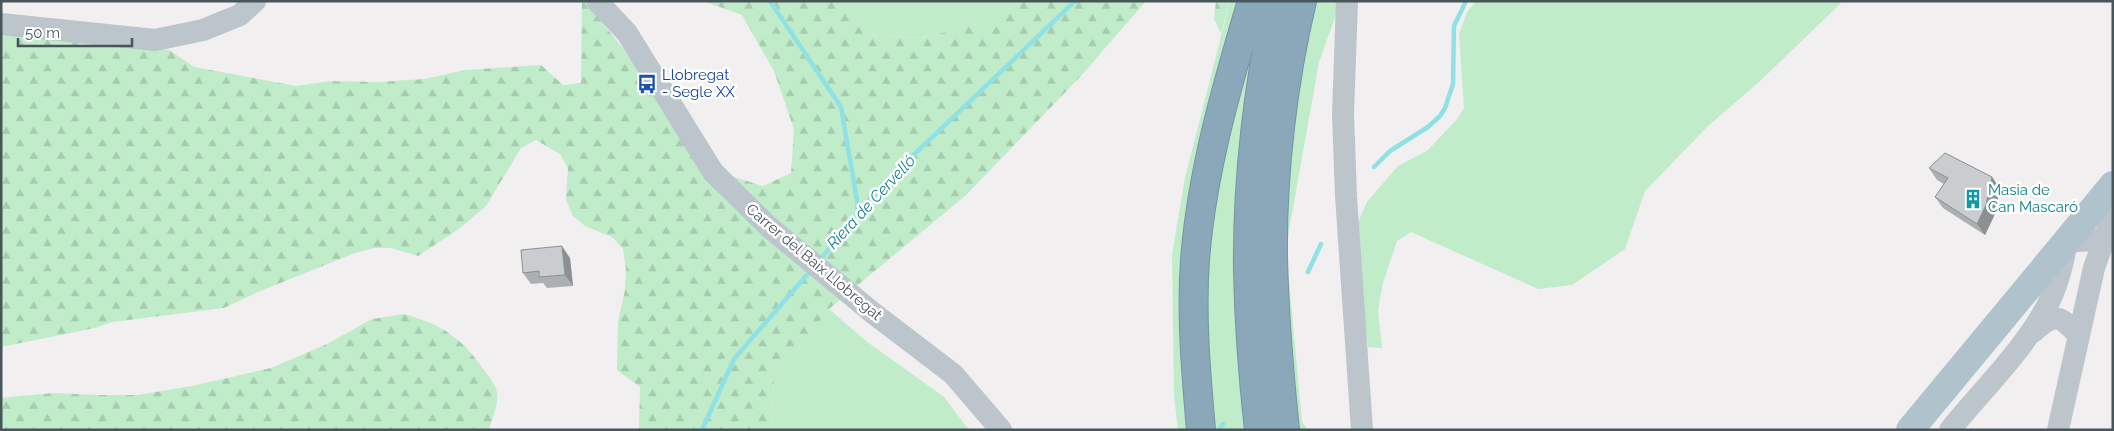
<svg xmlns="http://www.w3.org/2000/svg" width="2114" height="431" font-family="Raleway,sans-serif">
  <defs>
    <pattern id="forest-firs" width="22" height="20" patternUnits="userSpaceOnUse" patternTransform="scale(1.25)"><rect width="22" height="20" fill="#c0ecca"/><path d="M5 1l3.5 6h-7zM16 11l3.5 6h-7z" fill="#a6ccb0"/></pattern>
  </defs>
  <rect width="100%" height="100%" fill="#f1efef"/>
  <path fill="#c0ecca" d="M 841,1 L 1006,1 L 989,21 L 922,38 L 865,35 Z
    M 1230,1 L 1341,1 L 1319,62 L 1286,247 L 1302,422 L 1308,430 L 1178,430 L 1174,396 L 1172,255 L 1185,178 Z
    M 1476,1 L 1843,1 L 1759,82 L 1708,126 L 1645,191 L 1625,249 L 1572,285 L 1538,289 L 1411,232 L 1397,241 L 1383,283 L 1378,310 L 1382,348 L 1368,347 L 1363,307 L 1357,225 L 1367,202 L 1398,166 L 1427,151 L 1458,118 L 1464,108 L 1459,34 L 1467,12 Z
    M 829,309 L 866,341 L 944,397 L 969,430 L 771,430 L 774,379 Z"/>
  <path fill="url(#forest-firs)" d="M 582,1 L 585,1 L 625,51 L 705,168 L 763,186 L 791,173 L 794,129 L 774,71 L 742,15 L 703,1 L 841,1 L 865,35 L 922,38 L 989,21 L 1006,1 L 1146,1 L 1080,77 L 965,196 L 829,309 L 774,379 L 771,430 L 639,430 L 640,387 L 617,370 L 618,322 L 625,290 L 626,269 L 623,249 L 612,237 L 585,226 L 573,216 L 566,200 L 568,168 L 560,154 L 536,140 L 521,148 L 486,206 L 459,229 L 418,256 L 391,248 L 374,248 L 355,253 L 258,292 L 224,308 L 112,322 L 95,328 L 1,347 L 1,29 L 169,50 L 194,67 L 296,86 L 331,81 L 378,82 L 424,79 L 466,70 L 541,65 L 563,85 L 581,83 Z
    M 1216,1 L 1230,1 L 1221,33 L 1214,19 Z
    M 403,314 C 440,323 462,338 483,369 C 488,375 496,385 497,392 C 499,405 492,418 489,430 L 1,430 L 1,398 L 54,393 L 96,395 L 138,395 L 192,386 L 271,368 L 327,344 L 372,319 Z"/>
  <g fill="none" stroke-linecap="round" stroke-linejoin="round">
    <path stroke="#90e1e5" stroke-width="4.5" d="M 770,1 L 841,107 L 859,212
      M 1374,167 L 1390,151 L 1428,127 L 1440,116 L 1445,108 L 1453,84 L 1454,26 L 1466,1
      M 820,260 L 881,186 L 1075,1
      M 1308,272 L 1321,244
      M 702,430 L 734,359 L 812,269
      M 1219,430 L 1223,424"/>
    <defs>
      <path id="highway" d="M 1201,430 C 1196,373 1191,316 1195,260 C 1202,170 1227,86 1252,1
        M 1259,430 C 1253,377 1249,324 1248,270 C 1247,180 1258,89 1276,1
        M 1285,430 C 1279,372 1274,313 1273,255 C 1272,174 1283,80 1302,1"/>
    </defs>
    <use href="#highway" stroke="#7594a6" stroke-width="30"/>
    <path stroke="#bbc5cb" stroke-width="22" d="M 597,1 L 627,33 L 713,172 L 769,227 L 873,313 L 953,374 L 1001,430
      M 1347,1 L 1343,114 L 1346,196 L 1362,430
      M 1,24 L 155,40 L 203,30 L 240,15 L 255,1
      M 2033,332 C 2055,312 2060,315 2079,336
      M 1950,430 C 1983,389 2027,347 2050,300 C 2059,281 2063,262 2067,242 L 2104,239 L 2113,240
      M 2058,430 L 2094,268 L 2113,214"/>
    <path stroke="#b0c2cb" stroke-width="28" d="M 1910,430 L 2113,185"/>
    <use href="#highway" stroke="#8aa8ba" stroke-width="28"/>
  </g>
  <path fill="#adb0b3" d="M 1929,168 L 1992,177 L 2000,189 L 1994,216 L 1985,235 L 1943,208 L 1935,197 L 1944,184 L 1937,180 Z
    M 570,258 L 573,286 L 547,288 L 543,283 L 531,284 L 523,273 Z"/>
  <path fill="#8d9092" d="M 1992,177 L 2000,189 L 1994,216 L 1985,235 L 1977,224 Z
    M 562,246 L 570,258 L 573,286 L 565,275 Z"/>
  <path fill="#c9cdd0" stroke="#8d9092" d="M 1945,153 L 1992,177 L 1986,205 L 1977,224 L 1935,197 L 1948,178 L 1929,168 Z
    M 562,246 L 565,275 L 539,277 L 539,271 L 523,273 L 521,250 Z"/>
  <defs>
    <symbol id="bus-bare" viewBox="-9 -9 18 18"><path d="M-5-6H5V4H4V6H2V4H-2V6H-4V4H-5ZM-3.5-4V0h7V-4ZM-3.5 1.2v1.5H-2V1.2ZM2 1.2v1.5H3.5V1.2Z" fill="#1a4fb4" stroke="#fff" stroke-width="2.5" paint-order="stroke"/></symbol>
    <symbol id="building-bare" viewBox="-9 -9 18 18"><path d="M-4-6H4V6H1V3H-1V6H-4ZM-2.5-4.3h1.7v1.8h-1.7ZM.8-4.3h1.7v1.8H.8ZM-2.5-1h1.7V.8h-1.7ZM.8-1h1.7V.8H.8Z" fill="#0f9aa8" stroke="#fff" stroke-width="2.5" paint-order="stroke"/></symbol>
  </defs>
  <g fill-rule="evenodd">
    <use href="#bus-bare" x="633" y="70" width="28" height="28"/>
    <use href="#building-bare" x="1959" y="185" width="28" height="28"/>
  </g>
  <g text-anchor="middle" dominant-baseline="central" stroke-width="5" stroke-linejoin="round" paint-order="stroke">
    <g font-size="15" fill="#164399" stroke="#fff" text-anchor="start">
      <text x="662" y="75">Llobregat<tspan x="662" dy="17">- Segle XX</tspan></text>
    </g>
    <g font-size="15" fill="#0d838f" stroke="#fff" text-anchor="start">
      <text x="1988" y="190">Masia de<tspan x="1988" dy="17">Can Mascaró</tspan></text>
    </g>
    <g font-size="15" fill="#48555b" stroke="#fff">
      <text transform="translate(814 262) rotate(40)">Carrer del Baix Llobregat</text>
    </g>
    <g font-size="16" font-style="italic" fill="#16838a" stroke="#fff">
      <text transform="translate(871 202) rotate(-47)">Riera de Cervelló</text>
    </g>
  </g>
  <rect width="2114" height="431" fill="none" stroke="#48555b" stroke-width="5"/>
  <path d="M18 38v8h114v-8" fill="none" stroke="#48555b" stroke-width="2.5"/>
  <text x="25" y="38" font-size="15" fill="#48555b" stroke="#ffffff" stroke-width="4" paint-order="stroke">50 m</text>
</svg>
